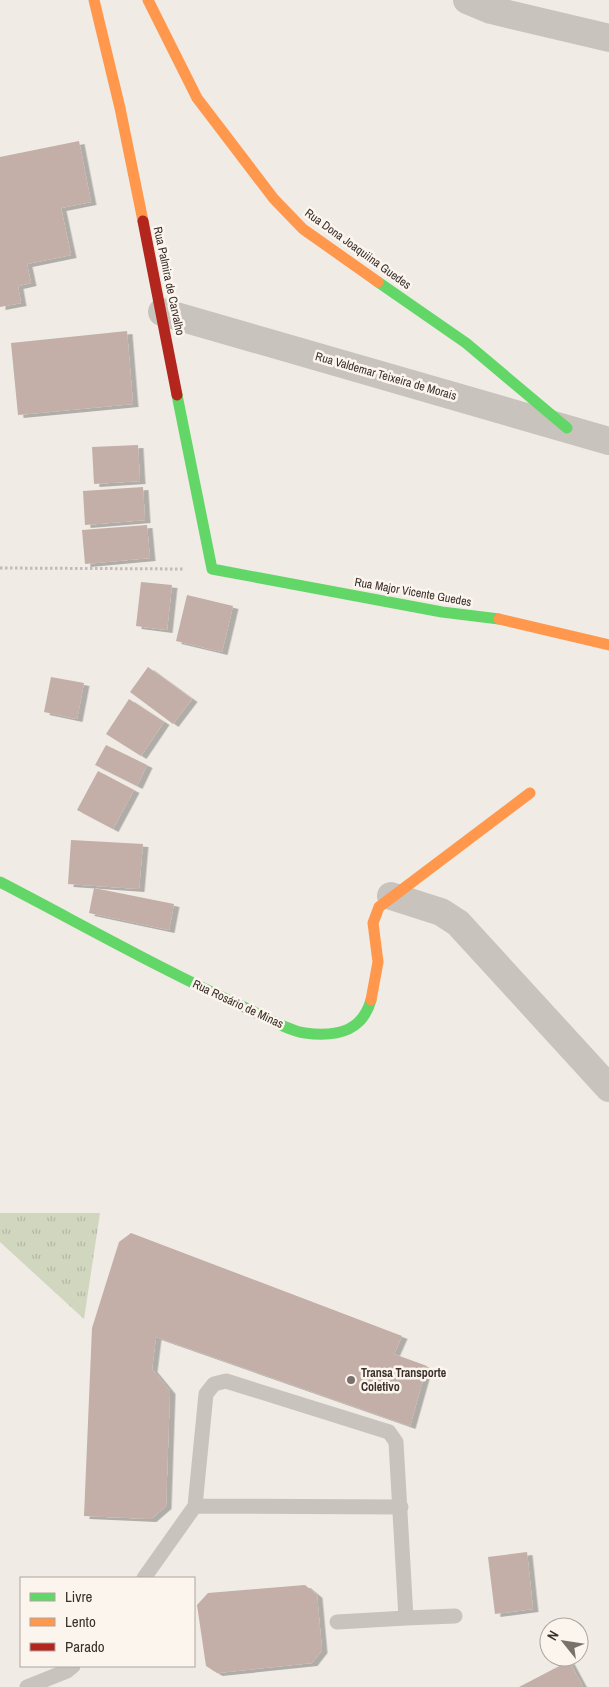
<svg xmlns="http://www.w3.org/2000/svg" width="609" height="1687" font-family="'Archivo Narrow',sans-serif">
  <defs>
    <pattern id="grass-tufts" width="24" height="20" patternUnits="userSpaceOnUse" patternTransform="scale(1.25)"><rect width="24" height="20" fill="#d1d6bf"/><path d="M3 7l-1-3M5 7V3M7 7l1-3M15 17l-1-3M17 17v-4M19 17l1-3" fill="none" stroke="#b4b8a4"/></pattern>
    <filter id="shadow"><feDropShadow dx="5.5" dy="3" stdDeviation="0" flood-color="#0004"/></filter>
  </defs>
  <rect width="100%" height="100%" fill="#f0ebe5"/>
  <path fill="url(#grass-tufts)" d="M 0,1213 L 100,1213 L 84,1319 L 0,1242 Z"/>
  <path fill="#c3afa7" filter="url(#shadow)" d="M 79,141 L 91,202 L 61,208 L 71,255 L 27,264 L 31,283 L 18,286 L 21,303 L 0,307 L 0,157 Z
    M 127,331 L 133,404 L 18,415 L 11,343 Z
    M 138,445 L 140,481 L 94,484 L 92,447 Z
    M 143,487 L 145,520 L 85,525 L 83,491 Z
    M 147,525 L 150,558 L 85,564 L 82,530 Z
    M 141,582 L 172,585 L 167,630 L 136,626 Z
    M 187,595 L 233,606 L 222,652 L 176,641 Z
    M 148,667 L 192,699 L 173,724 L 130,692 Z
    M 51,677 L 84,683 L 77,719 L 44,712 Z
    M 129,699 L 164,722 L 141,756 L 106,734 Z
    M 106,745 L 147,765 L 137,786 L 95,765 Z
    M 98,771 L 134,790 L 113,829 L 77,810 Z
    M 71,840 L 143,844 L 139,889 L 68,884 Z
    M 94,888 L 174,904 L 169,930 L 89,913 Z
    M 131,1233 L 402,1336 L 394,1354 L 427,1366 L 410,1426 L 156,1337 L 152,1369 L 170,1391 L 166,1506 L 151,1519 L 84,1516 L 92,1328 L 119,1242 Z
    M 527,1552 L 533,1609 L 495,1614 L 488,1557 Z
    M 305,1585 L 317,1595 L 322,1650 L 312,1663 L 217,1673 L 206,1666 L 197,1605 L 208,1593 Z
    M 569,1661 L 583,1687 L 519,1687 Z"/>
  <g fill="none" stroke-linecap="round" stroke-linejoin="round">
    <path stroke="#c2bbb6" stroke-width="3" stroke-dasharray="2.5 2.5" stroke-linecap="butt" d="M 0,568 L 184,569"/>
    <path stroke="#c9c3be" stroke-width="15" d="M 195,1506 L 401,1507
      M 144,1578 L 195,1506 L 206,1394 L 214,1384 L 226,1381 L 389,1432 L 396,1442 L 406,1618 L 455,1616
      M 337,1622 L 406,1618
      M 27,1687 L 67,1671 L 73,1666"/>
    <path stroke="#c9c3be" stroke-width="28" d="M 467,0 L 491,10 L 609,38
      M 162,312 L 609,441
      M 391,896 L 441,912 L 458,923 L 609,1088"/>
    <path stroke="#63d668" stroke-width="11" d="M 378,282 L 466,343 L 567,428
      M 177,395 L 212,569 L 442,612 L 499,619
      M 0,882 C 81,924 162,970 246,1008 C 262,1015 288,1031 305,1033 C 334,1037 362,1033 371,1000"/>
    <path stroke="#ff974d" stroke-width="11" d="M 94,0 L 120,108 L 143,221
      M 148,0 L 197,98 L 274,199 L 303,229 L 378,282
      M 499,619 L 609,645
      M 371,1000 L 378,962 L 373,923 L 379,907 L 530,793"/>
    <path stroke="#b3261e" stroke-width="11" d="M 143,221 L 177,395"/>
  </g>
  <circle fill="#7a716c" stroke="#fbf5ee" stroke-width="2" cx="351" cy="1380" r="5"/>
  <g text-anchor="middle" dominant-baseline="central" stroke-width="5" stroke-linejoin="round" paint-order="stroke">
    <g font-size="12" fill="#3b302b" stroke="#fbf5ee">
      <text transform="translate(358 249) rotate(36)">Rua Dona Joaquiina Guedes</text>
      <text transform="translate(169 281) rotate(78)">Rua Palmira de Carvalho</text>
      <text transform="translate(386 376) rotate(16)">Rua Valdemar Teixeira de Morais</text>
      <text transform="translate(413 592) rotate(10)">Rua Major Vicente Guedes</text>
      <text transform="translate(238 1004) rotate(25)">Rua Rosário de Minas</text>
    </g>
    <g font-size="12" font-weight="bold" fill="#3b302b" stroke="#fbf5ee" text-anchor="start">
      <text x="361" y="1373">Transa Transporte<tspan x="361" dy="14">Coletivo</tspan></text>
    </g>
  </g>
  <rect x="20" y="1577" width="175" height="90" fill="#fbf5ee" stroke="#aea6a0"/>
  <rect x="30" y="1593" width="25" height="8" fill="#63d668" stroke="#aea6a0"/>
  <text x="65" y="1602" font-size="15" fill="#3b302b">Livre</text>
  <rect x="30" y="1618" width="25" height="8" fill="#ff974d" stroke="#aea6a0"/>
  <text x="65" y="1627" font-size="15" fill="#3b302b">Lento</text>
  <rect x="30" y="1643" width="25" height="8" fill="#b3261e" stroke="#aea6a0"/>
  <text x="65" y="1652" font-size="15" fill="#3b302b">Parado</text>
  <g transform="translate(564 1642) rotate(300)"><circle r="24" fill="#fbf5ee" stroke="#aea6a0"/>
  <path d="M0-4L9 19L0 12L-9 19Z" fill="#7a716c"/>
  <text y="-8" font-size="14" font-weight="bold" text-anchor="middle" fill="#3b302b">N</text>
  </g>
</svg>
